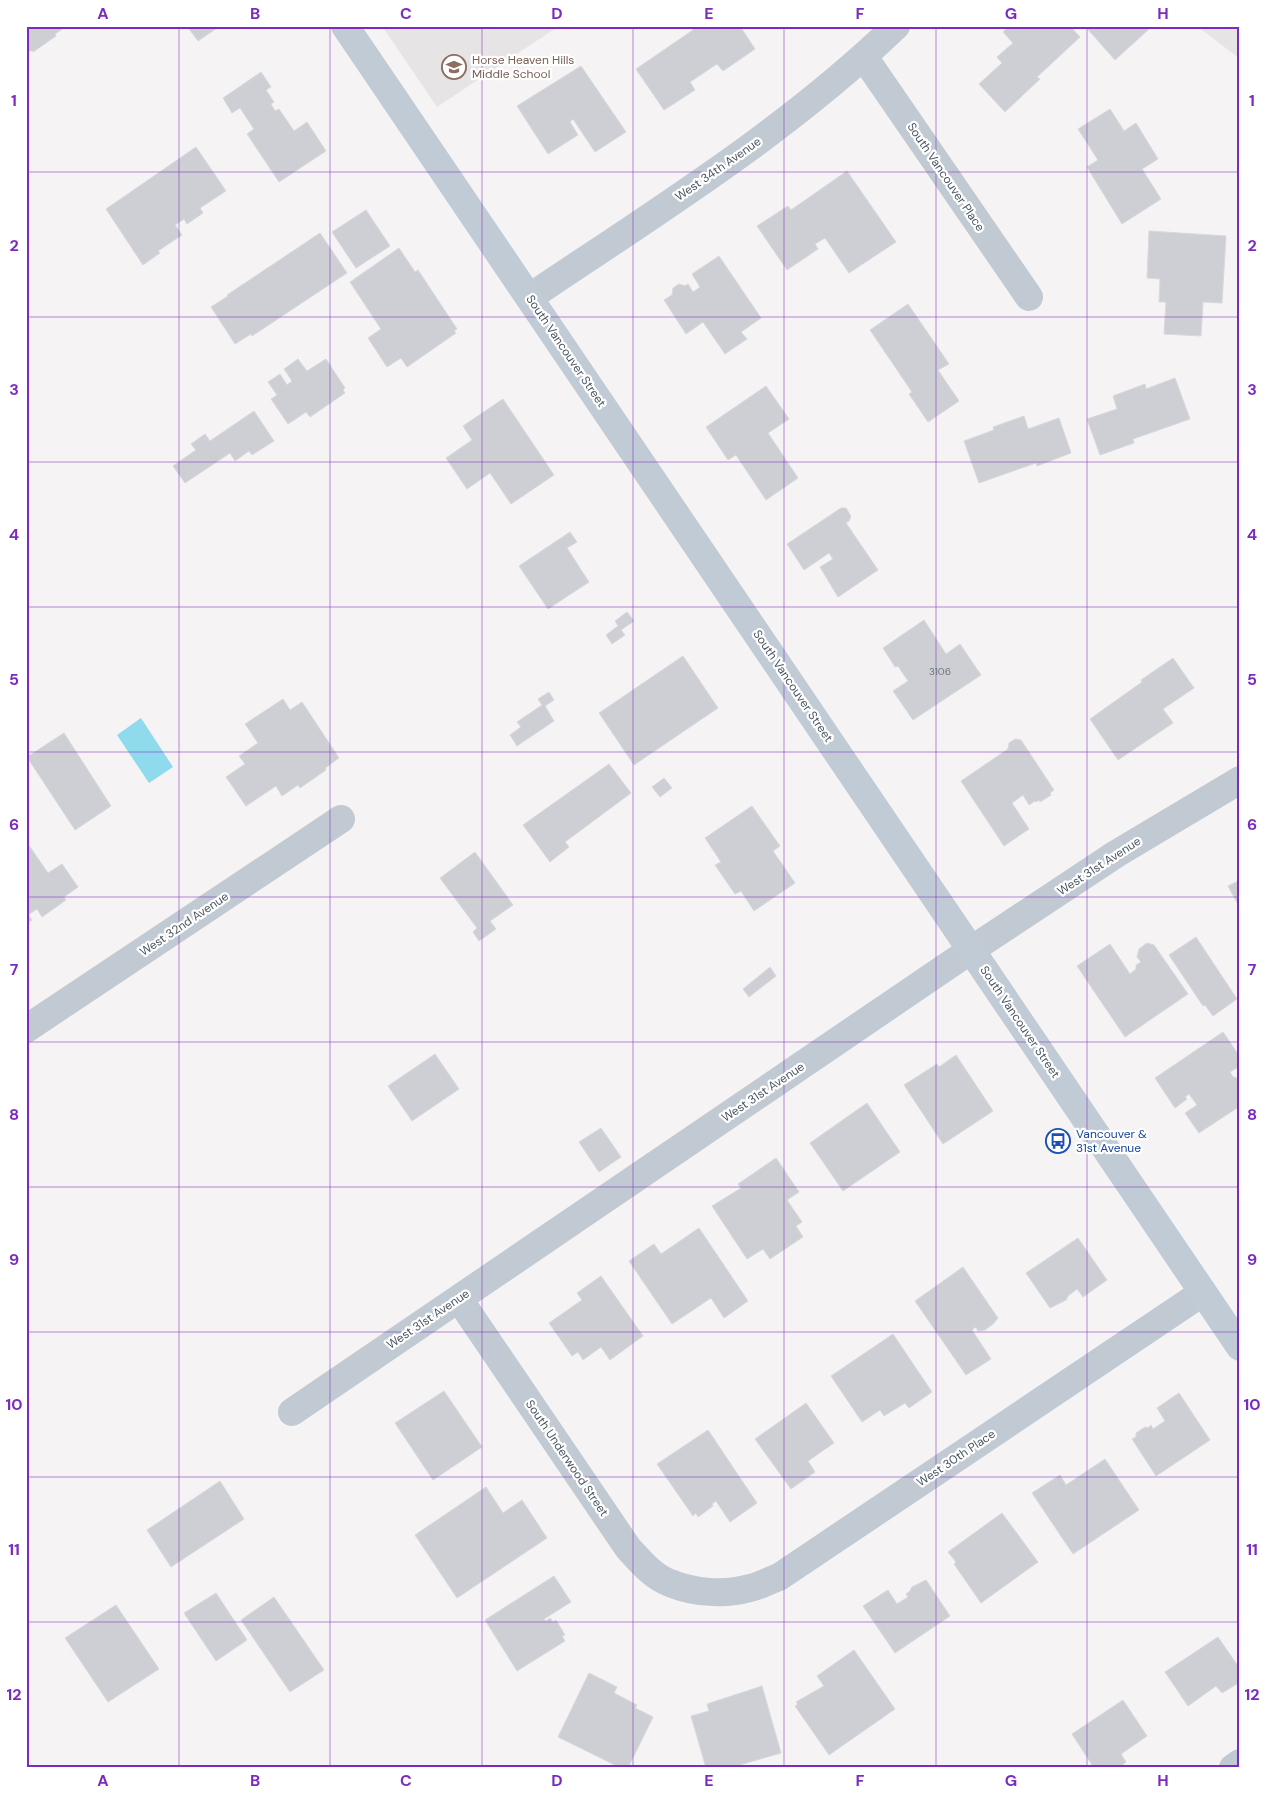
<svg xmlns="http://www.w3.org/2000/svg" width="1266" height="1794" font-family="'DM Sans',sans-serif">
  <rect width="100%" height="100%" fill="#f5f3f3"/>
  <path fill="#e6e4e5" d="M 382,26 L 559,26 L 437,107 Z
    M 1197,26 L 1240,26 L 1240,59 Z"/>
  <path fill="#90daee" d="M 141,718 L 173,767 L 149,783 L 117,735 Z"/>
  <path fill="#cdcfd5" stroke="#d7d9de" d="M 26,26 L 67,26 L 55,34 L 56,36 L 33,52 L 32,50 L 26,54 Z
    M 187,26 L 220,26 L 198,41 Z
    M 691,26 L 740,26 L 755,49 L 723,71 L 717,64 L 690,82 L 695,90 L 664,110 L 636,69 L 693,30 Z
    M 1009,26 L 1070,26 L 1080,37 L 1037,77 L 1040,79 L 1005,112 L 979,84 L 1002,63 L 997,57 L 1013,43 L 1003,32 Z
    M 1085,26 L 1147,26 L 1149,29 L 1115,60 Z
    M 581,66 L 626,132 L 595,152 L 573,119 L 570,122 L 578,135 L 548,154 L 517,106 Z
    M 261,72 L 271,87 L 266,90 L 274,102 L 271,104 L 275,111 L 279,109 L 294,131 L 307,122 L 326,151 L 279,182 L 247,134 L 254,129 L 240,108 L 232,113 L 223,98 Z
    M 1110,109 L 1124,131 L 1136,123 L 1158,159 L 1142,169 L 1161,199 L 1122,224 L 1087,167 L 1098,160 L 1078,129 Z
    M 196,147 L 226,191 L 200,208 L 203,213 L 187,224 L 184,219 L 175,225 L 182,235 L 158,251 L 160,253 L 143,265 L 106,209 Z
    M 847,171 L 896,242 L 849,273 L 825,238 L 815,244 L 818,249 L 787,270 L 757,226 L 788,206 L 791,210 Z
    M 366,210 L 390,246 L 356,268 L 332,232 Z
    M 1149,231 L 1226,236 L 1222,303 L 1203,302 L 1201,336 L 1164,334 L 1166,302 L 1159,302 L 1160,279 L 1147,278 Z
    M 320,233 L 347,273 L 252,336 L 251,334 L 235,344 L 211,307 L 228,296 L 227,295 Z
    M 399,248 L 415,272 L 418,270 L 457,329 L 454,331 L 456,333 L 407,367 L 401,358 L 387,367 L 368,338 L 381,329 L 350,282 Z
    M 719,256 L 761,318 L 741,332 L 747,339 L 725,354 L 703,322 L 686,334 L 664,300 L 672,295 L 673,288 L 679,284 L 685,286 L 688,284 L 693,292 L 700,287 L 692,274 Z
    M 908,304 L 949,364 L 938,370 L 959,401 L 928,422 L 909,394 L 912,392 L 870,330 Z
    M 298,359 L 307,371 L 326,359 L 345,388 L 343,390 L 345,393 L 310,417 L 306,412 L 288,424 L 271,399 L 277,395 L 268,382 L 280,374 L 287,385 L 292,381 L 284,369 Z
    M 1175,378 L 1190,419 L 1133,439 L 1134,443 L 1100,455 L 1087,419 L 1117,409 L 1113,396 L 1145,384 L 1146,389 Z
    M 766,386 L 789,419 L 768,433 L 798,478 L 766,500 L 736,455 L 728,460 L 706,427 Z
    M 503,399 L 554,475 L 511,504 L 490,473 L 467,489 L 446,458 L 472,440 L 463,426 Z
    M 254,411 L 274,441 L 252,455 L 249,451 L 235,461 L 230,453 L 185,483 L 173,466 L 196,450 L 191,444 L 205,434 L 210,441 Z
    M 1024,416 L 1028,429 L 1059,418 L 1071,453 L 1037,466 L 1036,463 L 979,483 L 964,441 L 994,430 L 993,427 Z
    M 841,508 L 846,508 L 851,516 L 849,521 L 846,523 L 878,570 L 838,597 L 820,567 L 833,559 L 829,553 L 804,570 L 787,544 Z
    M 570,532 L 577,542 L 567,548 L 589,582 L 548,609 L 519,566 Z
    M 627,612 L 634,621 L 621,630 L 625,635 L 612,644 L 606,635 L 618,626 L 615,621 Z
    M 924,620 L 946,654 L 960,644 L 981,675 L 913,720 L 893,691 L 908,681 L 898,666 L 895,667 L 883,648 Z
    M 683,656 L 718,708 L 634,765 L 599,713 Z
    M 1173,658 L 1194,688 L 1163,709 L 1173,723 L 1118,760 L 1090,719 L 1142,682 L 1141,680 Z
    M 549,692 L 554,700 L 545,706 L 554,721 L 517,746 L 510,735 L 521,727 L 517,722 L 542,705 L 538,699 Z
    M 283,699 L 290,710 L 302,702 L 339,758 L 325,768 L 326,770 L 300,788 L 298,785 L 282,796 L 276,786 L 246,806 L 226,777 L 245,764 L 239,756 L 258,743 L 245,724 Z
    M 64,733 L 111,806 L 75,830 L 27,757 Z
    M 1015,739 L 1021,740 L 1054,790 L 1050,793 L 1051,795 L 1040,802 L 1039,800 L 1036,802 L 1035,801 L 1029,805 L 1023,795 L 1012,803 L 1029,829 L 1004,846 L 961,781 L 1008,749 L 1009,743 Z
    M 609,764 L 631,793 L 565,842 L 569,847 L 550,862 L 523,825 Z
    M 664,778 L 672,788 L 660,797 L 652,787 Z
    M 752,806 L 780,846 L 773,851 L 795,883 L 754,911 L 741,891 L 735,894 L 715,865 L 721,862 L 705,838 Z
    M 26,841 L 48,873 L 62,864 L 78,887 L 64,897 L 66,900 L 42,917 L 37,909 L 28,915 L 32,920 L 26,924 Z
    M 475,852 L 513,905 L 490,921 L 496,929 L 479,941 L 473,932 L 477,928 L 440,878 Z
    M 1240,880 L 1240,908 L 1228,886 Z
    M 1196,937 L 1237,999 L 1213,1016 L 1205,1005 L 1203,1006 L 1169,955 Z
    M 1147,943 L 1154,945 L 1188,994 L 1125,1037 L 1077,966 L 1110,944 L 1130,974 L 1136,969 L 1136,965 L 1141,962 L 1137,957 L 1139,949 Z
    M 770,967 L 776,976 L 749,997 L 743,989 Z
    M 1223,1032 L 1240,1057 L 1240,1066 L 1230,1072 L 1233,1077 L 1240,1079 L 1240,1106 L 1199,1133 L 1185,1113 L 1197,1105 L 1189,1094 L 1185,1097 L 1187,1099 L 1175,1108 L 1155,1078 Z
    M 435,1054 L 459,1089 L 412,1121 L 388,1086 Z
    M 956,1055 L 993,1111 L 943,1144 L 904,1085 L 937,1064 L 939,1067 Z
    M 867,1103 L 900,1152 L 843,1191 L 810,1143 Z
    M 601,1128 L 621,1157 L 599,1172 L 579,1142 Z
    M 776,1158 L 799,1192 L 787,1200 L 802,1222 L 796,1226 L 803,1237 L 770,1259 L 763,1249 L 747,1259 L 712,1206 L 741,1188 L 738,1184 Z
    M 699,1228 L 748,1301 L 724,1318 L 711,1298 L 672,1324 L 629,1261 L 654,1244 L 661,1254 Z
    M 1078,1238 L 1107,1280 L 1083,1297 L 1077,1289 L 1068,1296 L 1066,1300 L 1050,1308 L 1026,1273 Z
    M 963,1267 L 998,1318 L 993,1324 L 985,1330 L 978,1331 L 976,1327 L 972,1330 L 991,1359 L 966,1375 L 915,1301 Z
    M 601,1276 L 643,1336 L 610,1360 L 601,1347 L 583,1360 L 578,1352 L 572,1356 L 549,1323 L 582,1300 L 577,1293 Z
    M 893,1334 L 932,1392 L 909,1408 L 905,1403 L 884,1416 L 880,1410 L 862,1422 L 831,1376 Z
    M 444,1391 L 482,1447 L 433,1480 L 395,1423 Z
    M 1179,1393 L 1210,1440 L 1156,1476 L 1132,1439 L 1136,1437 L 1136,1433 L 1145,1427 L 1148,1428 L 1151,1425 L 1153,1429 L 1165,1421 L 1157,1408 Z
    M 806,1403 L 834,1443 L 808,1461 L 815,1472 L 791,1489 L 755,1439 Z
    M 708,1430 L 757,1503 L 730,1522 L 716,1501 L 712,1504 L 713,1506 L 698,1517 L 696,1513 L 693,1516 L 657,1464 Z
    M 1105,1459 L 1139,1510 L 1073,1554 L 1032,1493 L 1060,1475 L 1066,1485 Z
    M 220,1481 L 244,1519 L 171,1567 L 147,1530 Z
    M 486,1487 L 503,1513 L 522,1500 L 547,1538 L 457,1598 L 415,1535 Z
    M 1002,1513 L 1038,1562 L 981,1603 L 954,1564 L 956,1562 L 948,1552 Z
    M 554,1576 L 571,1602 L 544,1619 L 546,1621 L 550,1618 L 553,1622 L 556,1620 L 565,1635 L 562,1636 L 565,1641 L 517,1671 L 485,1620 Z
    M 926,1580 L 950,1616 L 895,1653 L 863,1606 L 888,1590 L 897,1604 L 908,1597 L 906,1594 L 910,1591 L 912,1587 Z
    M 216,1593 L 247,1640 L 216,1661 L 184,1613 Z
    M 274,1597 L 324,1670 L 290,1692 L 241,1620 Z
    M 116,1605 L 159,1669 L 108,1702 L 65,1638 Z
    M 1218,1637 L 1240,1669 L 1240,1682 L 1222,1693 L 1216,1686 L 1188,1706 L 1165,1672 Z
    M 854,1650 L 895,1709 L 829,1755 L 795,1706 L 798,1704 L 796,1702 L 824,1686 L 817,1676 Z
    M 589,1673 L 617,1687 L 614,1693 L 637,1705 L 635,1708 L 653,1717 L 628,1768 L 621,1768 L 558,1737 Z
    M 762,1686 L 781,1753 L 729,1768 L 706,1768 L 691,1716 L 709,1711 L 707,1704 Z
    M 1123,1700 L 1147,1736 L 1121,1754 L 1126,1762 L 1118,1768 L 1094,1768 L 1072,1734 Z"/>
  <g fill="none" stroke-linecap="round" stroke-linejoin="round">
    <path stroke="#c1cad2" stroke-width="28" d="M 864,57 L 1029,297
      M 530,297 C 656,212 786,132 896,26
      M 26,1029 L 341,819
      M 459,1299 L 628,1548 C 640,1561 653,1577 670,1583 C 694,1593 725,1595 750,1588 C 760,1586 770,1580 779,1577 L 1202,1293
      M 292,1412 L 971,950 L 1116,854 L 1240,780
      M 1233,1768 L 1240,1763"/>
    <path stroke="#c1cbd6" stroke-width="28" d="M 345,26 L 1240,1347"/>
  </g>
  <path fill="none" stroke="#7b2cbf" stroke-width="1" stroke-opacity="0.55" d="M 179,26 L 179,1768M 330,26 L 330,1768M 482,26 L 482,1768M 633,26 L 633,1768M 784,26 L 784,1768M 936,26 L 936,1768M 1087,26 L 1087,1768M 26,172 L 1240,172M 26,317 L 1240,317M 26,462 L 1240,462M 26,607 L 1240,607M 26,752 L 1240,752M 26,897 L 1240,897M 26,1042 L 1240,1042M 26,1187 L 1240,1187M 26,1332 L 1240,1332M 26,1477 L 1240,1477M 26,1622 L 1240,1622"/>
  <defs>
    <symbol id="school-ring" viewBox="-11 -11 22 22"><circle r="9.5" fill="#fff" stroke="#8d6e63" stroke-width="1.5"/><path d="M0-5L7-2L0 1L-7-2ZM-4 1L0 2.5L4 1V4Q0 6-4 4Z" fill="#8d6e63"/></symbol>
    <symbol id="bus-ring" viewBox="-11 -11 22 22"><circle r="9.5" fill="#fff" stroke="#1a4fb4" stroke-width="1.5"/><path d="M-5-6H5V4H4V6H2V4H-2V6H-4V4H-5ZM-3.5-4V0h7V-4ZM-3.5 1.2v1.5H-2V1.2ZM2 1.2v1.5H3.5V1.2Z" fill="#1a4fb4"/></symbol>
  </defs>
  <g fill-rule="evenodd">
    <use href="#school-ring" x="440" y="53" width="28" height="28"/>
    <use href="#bus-ring" x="1044" y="1127" width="28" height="28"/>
  </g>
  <g text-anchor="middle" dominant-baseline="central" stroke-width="4.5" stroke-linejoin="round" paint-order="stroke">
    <g font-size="10" fill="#6b747e">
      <text x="940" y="671">3106</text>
    </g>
    <g font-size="12" fill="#785e54" stroke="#fff" text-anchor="start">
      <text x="472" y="60">Horse Heaven Hills<tspan x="472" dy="14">Middle School</tspan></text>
    </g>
    <g font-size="12" fill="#4a5661" stroke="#fff">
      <text transform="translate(718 169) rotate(-35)">West 34th Avenue</text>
      <text transform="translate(946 177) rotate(56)">South Vancouver Place</text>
      <text transform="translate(566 351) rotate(56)">South Vancouver Street</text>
      <text transform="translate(793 686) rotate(56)">South Vancouver Street</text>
      <text transform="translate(1099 866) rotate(-33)">West 31st Avenue</text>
      <text transform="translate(184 924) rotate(-34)">West 32nd Avenue</text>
      <text transform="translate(1020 1022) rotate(56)">South Vancouver Street</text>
      <text transform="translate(763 1092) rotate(-34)">West 31st Avenue</text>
      <text transform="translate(428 1319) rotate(-34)">West 31st Avenue</text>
      <text transform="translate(567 1458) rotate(56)">South Underwood Street</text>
      <text transform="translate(956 1458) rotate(-34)">West 30th Place</text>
    </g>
    <g font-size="12" fill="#164399" stroke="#fff" text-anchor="start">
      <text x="1076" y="1134">Vancouver &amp;<tspan x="1076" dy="14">31st Avenue</tspan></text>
    </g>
  </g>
  <rect width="1266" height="1794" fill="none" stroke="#ffffff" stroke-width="55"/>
  <rect x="28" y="28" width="1210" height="1738" fill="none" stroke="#7b2cbf" stroke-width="2"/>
  <g font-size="16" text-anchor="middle" font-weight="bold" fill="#7b2cbf">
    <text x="103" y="19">A</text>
    <text x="255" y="19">B</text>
    <text x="406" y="19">C</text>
    <text x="557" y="19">D</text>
    <text x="709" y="19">E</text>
    <text x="860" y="19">F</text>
    <text x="1011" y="19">G</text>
    <text x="1163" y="19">H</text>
    <text x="14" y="106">1</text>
    <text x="1252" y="106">1</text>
    <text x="14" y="251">2</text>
    <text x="1252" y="251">2</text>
    <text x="14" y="395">3</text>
    <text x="1252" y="395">3</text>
    <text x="14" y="540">4</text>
    <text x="1252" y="540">4</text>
    <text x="14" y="685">5</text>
    <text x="1252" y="685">5</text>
    <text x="14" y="830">6</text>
    <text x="1252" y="830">6</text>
    <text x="14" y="975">7</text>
    <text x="1252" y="975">7</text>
    <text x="14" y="1120">8</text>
    <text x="1252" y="1120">8</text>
    <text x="14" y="1265">9</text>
    <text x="1252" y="1265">9</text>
    <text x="14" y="1410">10</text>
    <text x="1252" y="1410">10</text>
    <text x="14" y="1555">11</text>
    <text x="1252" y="1555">11</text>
    <text x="14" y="1700">12</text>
    <text x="1252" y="1700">12</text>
    <text x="103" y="1786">A</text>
    <text x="255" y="1786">B</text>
    <text x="406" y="1786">C</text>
    <text x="557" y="1786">D</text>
    <text x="709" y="1786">E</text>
    <text x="860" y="1786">F</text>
    <text x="1011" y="1786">G</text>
    <text x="1163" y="1786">H</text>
  </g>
</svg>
